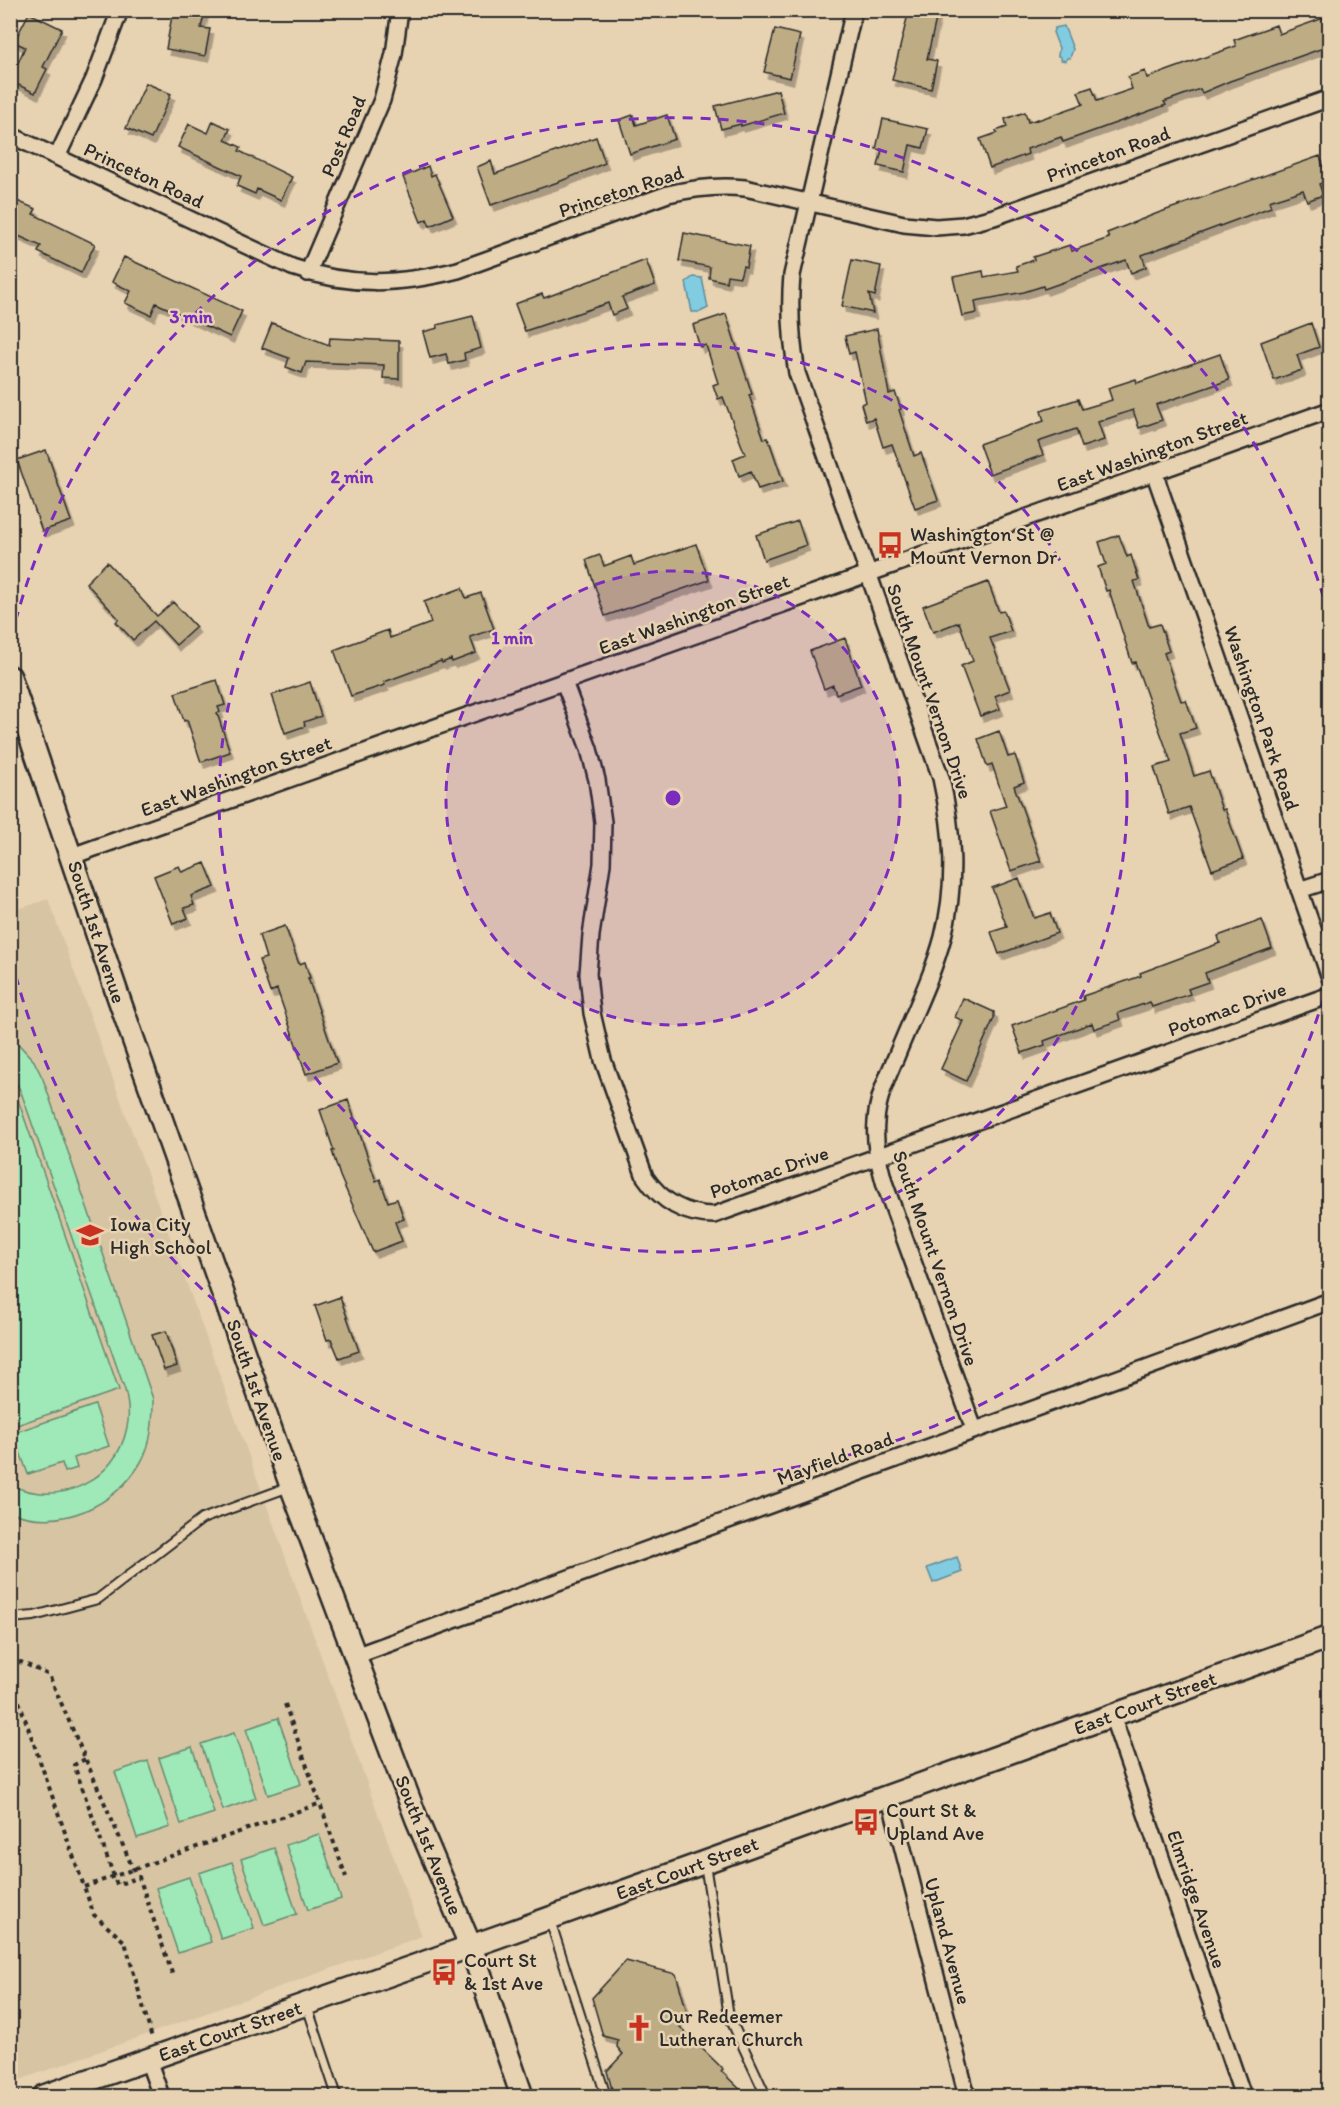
<svg xmlns="http://www.w3.org/2000/svg" width="1340" height="2107" font-family="Itim,sans-serif">
  <defs>
    <filter id="shadow"><feDropShadow dx="3.5" dy="6" stdDeviation="0" flood-color="#0004"/></filter>
  </defs>
  <rect width="100%" height="100%" fill="#e7d2b1"/>
  <filter id="ink" filterUnits="userSpaceOnUse"><feTurbulence type="fractalNoise" baseFrequency=".0167" numOctaves="2"/><feDisplacementMap in="SourceGraphic" scale="12" xChannelSelector="R" yChannelSelector="G"/><feConvolveMatrix kernelMatrix="1 2 1 2 8 2 1 2 1" color-interpolation-filters="sRGB"/></filter>
  <g filter="url(#ink)">
    <path fill="#d7c4a2" d="M 48,899 L 422,1936 L 11,2083 L 10,912 Z"/>
    <path fill="#9fe8b7" stroke="#658a71" stroke-width="1.5" d="M 11,1036 L 34,1061 L 43,1079 L 153,1399 C 153,1420 152,1443 141,1462 C 116,1506 58,1532 11,1512 L 11,1485 C 59,1508 117,1481 127,1427 C 130,1415 128,1402 125,1390 L 21,1092 L 11,1072 Z
      M 16,1094 L 119,1390 L 11,1427 L 10,1096 Z
      M 95,1405 L 109,1446 L 74,1458 L 77,1468 L 65,1472 L 62,1463 L 28,1474 L 13,1433 Z
      M 278,1718 L 301,1784 L 268,1795 L 246,1729 Z
      M 234,1733 L 256,1798 L 223,1810 L 201,1744 Z
      M 192,1747 L 214,1813 L 181,1824 L 159,1758 Z
      M 148,1761 L 170,1827 L 137,1838 L 115,1772 Z
      M 319,1834 L 341,1899 L 308,1910 L 286,1845 Z
      M 274,1848 L 297,1914 L 264,1925 L 241,1859 Z
      M 232,1862 L 254,1928 L 221,1939 L 199,1873 Z
      M 189,1877 L 211,1942 L 178,1953 L 156,1888 Z"/>
    <path fill="#82cce2" stroke="#5f8c99" stroke-width="1.5" d="M 1064,26 L 1073,49 L 1070,58 L 1067,58 L 1066,61 L 1061,60 L 1061,57 L 1058,56 L 1059,48 L 1053,32 L 1055,28 Z
      M 693,277 L 702,278 L 708,308 L 700,312 L 692,312 L 686,282 Z
      M 957,1557 L 962,1572 L 933,1583 L 927,1568 Z"/>
    <path fill="#beac85" stroke="#2b2b2b" stroke-width="1.5" filter="url(#shadow)" d="M 173,10 L 205,10 L 201,28 L 210,29 L 205,56 L 166,49 Z
      M 909,10 L 938,10 L 927,59 L 937,61 L 931,89 L 892,80 Z
      M 29,13 L 62,29 L 43,67 L 47,69 L 35,93 L 10,81 L 25,47 L 14,42 Z
      M 1329,16 L 1329,46 L 1230,81 L 1202,93 L 1200,89 L 1164,102 L 1166,105 L 1063,142 L 1061,137 L 1027,149 L 1028,154 L 990,168 L 980,139 L 997,133 L 996,131 L 1007,127 L 1005,119 L 1025,112 L 1028,122 L 1038,119 L 1038,120 L 1083,104 L 1078,92 L 1092,87 L 1097,101 L 1132,89 L 1128,77 L 1145,71 L 1147,78 L 1236,46 L 1234,40 L 1276,25 L 1279,34 Z
      M 775,29 L 800,35 L 790,78 L 764,72 Z
      M 146,83 L 171,94 L 151,139 L 126,128 Z
      M 778,90 L 784,113 L 741,126 L 741,124 L 721,129 L 715,106 Z
      M 633,115 L 636,125 L 667,115 L 675,139 L 630,154 L 619,120 Z
      M 883,119 L 928,129 L 923,148 L 910,145 L 904,172 L 878,166 L 882,150 L 876,149 Z
      M 213,121 L 230,129 L 225,140 L 241,147 L 239,151 L 292,177 L 281,200 L 257,189 L 255,194 L 237,186 L 241,176 L 178,147 L 189,124 L 208,133 Z
      M 596,137 L 605,163 L 561,181 L 491,205 L 477,167 L 491,161 L 495,174 Z
      M 1320,156 L 1328,181 L 1319,184 L 1323,195 L 1307,201 L 1303,190 L 1269,201 L 1271,207 L 1142,255 L 1146,267 L 1131,273 L 1126,260 L 1044,289 L 1043,286 L 1024,292 L 975,301 L 977,313 L 962,316 L 953,277 L 983,271 L 984,277 L 1018,271 L 1016,266 L 1034,260 L 1033,257 L 1070,245 L 1072,251 L 1109,238 L 1107,233 L 1158,213 Z
      M 428,166 L 431,176 L 435,174 L 453,216 L 430,226 L 427,219 L 421,222 L 403,177 Z
      M 10,198 L 36,209 L 33,214 L 95,244 L 81,273 L 38,252 L 41,246 L 10,232 Z
      M 684,233 L 750,246 L 746,267 L 743,266 L 740,277 L 727,275 L 726,282 L 709,278 L 710,267 L 679,261 Z
      M 124,257 L 242,311 L 230,337 L 156,303 L 151,315 L 125,303 L 131,291 L 112,282 Z
      M 646,260 L 655,285 L 622,297 L 627,309 L 612,315 L 608,303 L 525,331 L 515,304 L 542,294 L 544,298 Z
      M 852,260 L 881,266 L 875,296 L 869,294 L 873,313 L 842,306 Z
      M 726,314 L 752,394 L 749,395 L 764,439 L 768,438 L 783,481 L 758,489 L 751,471 L 739,476 L 733,459 L 745,454 L 723,397 L 718,399 L 713,385 L 718,383 L 706,345 L 700,347 L 693,325 Z
      M 473,316 L 481,348 L 464,353 L 465,360 L 449,364 L 446,354 L 430,358 L 423,332 L 438,328 L 437,325 Z
      M 272,323 L 329,345 L 330,338 L 399,341 L 399,379 L 383,378 L 384,365 L 306,362 L 302,373 L 286,367 L 289,358 L 262,348 Z
      M 1311,323 L 1319,347 L 1297,355 L 1302,370 L 1274,380 L 1261,342 Z
      M 877,329 L 889,394 L 895,392 L 901,409 L 899,410 L 914,456 L 921,453 L 938,500 L 915,508 L 892,444 L 883,447 L 874,418 L 866,421 L 861,404 L 866,402 L 855,352 L 849,354 L 845,336 Z
      M 1220,354 L 1229,380 L 1156,405 L 1162,420 L 1139,428 L 1133,410 L 1098,422 L 1104,440 L 1082,447 L 1076,429 L 1038,442 L 1043,455 L 990,474 L 979,444 L 1044,421 L 1041,411 L 1078,399 L 1082,409 L 1112,400 L 1108,388 L 1136,379 L 1137,383 Z
      M 46,450 L 71,521 L 42,531 L 17,460 Z
      M 798,521 L 806,545 L 764,560 L 756,535 Z
      M 1119,535 L 1127,557 L 1131,555 L 1139,580 L 1134,581 L 1149,627 L 1160,624 L 1169,651 L 1164,653 L 1181,701 L 1186,700 L 1196,728 L 1180,733 L 1194,776 L 1209,771 L 1222,810 L 1225,809 L 1243,859 L 1212,870 L 1189,807 L 1169,814 L 1154,767 L 1171,762 L 1135,662 L 1132,663 L 1109,590 L 1106,591 L 1098,567 L 1106,564 L 1099,542 Z
      M 696,544 L 709,580 L 605,616 L 586,560 L 600,555 L 604,566 L 631,556 L 634,565 Z
      M 107,562 L 157,616 L 173,602 L 196,627 L 176,645 L 154,621 L 133,640 L 116,622 L 119,619 L 86,583 Z
      M 988,582 L 999,612 L 1004,611 L 1011,631 L 990,638 L 1010,690 L 995,696 L 1000,709 L 980,716 L 961,666 L 973,661 L 959,622 L 933,632 L 923,606 Z
      M 462,588 L 466,598 L 481,593 L 494,629 L 470,637 L 476,653 L 452,662 L 451,659 L 442,663 L 441,661 L 384,682 L 385,685 L 351,696 L 334,650 L 388,630 L 390,638 L 431,623 L 424,602 Z
      M 845,638 L 861,685 L 836,694 L 833,685 L 824,689 L 810,651 Z
      M 217,680 L 225,705 L 218,707 L 220,712 L 217,713 L 230,752 L 201,762 L 187,720 L 184,721 L 175,693 Z
      M 310,682 L 321,716 L 304,722 L 305,726 L 285,733 L 272,695 Z
      M 999,731 L 1008,757 L 1015,755 L 1024,782 L 1014,786 L 1041,861 L 1011,871 L 990,811 L 1006,806 L 992,764 L 987,766 L 978,739 Z
      M 205,863 L 215,887 L 191,896 L 194,905 L 184,908 L 188,918 L 173,924 L 154,876 L 179,866 L 182,872 Z
      M 1019,878 L 1034,918 L 1050,913 L 1057,933 L 999,954 L 991,932 L 1007,927 L 992,888 Z
      M 1262,920 L 1272,948 L 1205,973 L 1208,982 L 1188,989 L 1190,994 L 1152,1007 L 1150,1002 L 1118,1013 L 1120,1020 L 1094,1029 L 1092,1023 L 1044,1041 L 1045,1045 L 1022,1053 L 1012,1026 L 1084,1000 L 1083,996 L 1141,976 L 1140,973 L 1220,943 L 1218,936 Z
      M 285,926 L 299,964 L 305,962 L 310,978 L 308,978 L 337,1063 L 306,1074 L 277,989 L 270,992 L 259,960 L 266,958 L 259,935 Z
      M 963,998 L 994,1012 L 994,1018 L 966,1081 L 941,1069 L 963,1021 L 955,1017 Z
      M 348,1100 L 376,1181 L 380,1179 L 388,1202 L 397,1199 L 404,1219 L 395,1222 L 402,1241 L 373,1252 L 340,1176 L 332,1151 L 334,1151 L 320,1110 Z
      M 340,1297 L 359,1351 L 339,1358 L 331,1339 L 327,1340 L 315,1306 Z
      M 166,1331 L 177,1366 L 164,1370 L 152,1335 Z
      M 626,1961 L 676,1974 L 687,2012 L 676,2023 L 723,2069 L 721,2071 L 748,2097 L 614,2097 L 607,2071 L 623,2054 L 617,2047 L 618,2040 L 603,2036 L 592,1998 Z"/>
    <g fill="none" stroke-linecap="round" stroke-linejoin="round">
      <defs>
        <path id="lane" d="M 10,1618 L 34,1616 L 98,1599 L 202,1519 L 289,1487
          M 705,1864 L 729,2016 L 766,2096
          M 550,1920 L 606,2096
          M 307,2006 L 337,2096
          M 10,2083 L 15,2096"/>
        <path id="street" d="M 854,10 L 792,275 C 789,309 791,339 797,373 L 941,778 C 953,832 957,882 943,937 C 932,978 912,1017 896,1057 C 887,1078 877,1099 876,1122 C 874,1144 879,1164 885,1185 L 974,1429
          M 10,135 L 292,267 C 350,287 399,285 458,270 L 668,194 C 694,188 718,185 745,188 L 904,224 L 936,227 L 963,225 L 994,217 L 1330,98
          M 57,157 L 94,79 L 120,10
          M 308,273 L 382,100 L 394,54 L 400,10
          M 1154,472 L 1330,978
          M 564,682 L 589,749 L 597,780 L 603,822 L 602,864 L 591,935 L 588,974 L 592,1013 L 603,1060 L 645,1177 C 662,1202 684,1215 714,1215 L 1330,995
          M 72,856 L 1330,410
          M 1299,890 L 1330,880
          M 355,1656 L 1330,1301
          M 1112,1715 L 1243,2096
          M 889,1795 L 967,2096
          M 148,2060 L 161,2096"/>
        <path id="secondary" d="M 10,677 L 119,999 L 291,1486 L 417,1820 L 471,1947 L 522,2096
          M 44,2096 L 497,1937 L 1330,1637"/>
      </defs>
      <use href="#lane" stroke="#2b2b2b" stroke-width="12"/>
      <use href="#street" stroke="#2b2b2b" stroke-width="20"/>
      <use href="#secondary" stroke="#2b2b2b" stroke-width="26"/>
      <path stroke="#2b2b2b" stroke-width="4" stroke-dasharray="4.5 4.5" stroke-linecap="butt" d="M 10,1665 L 21,1662 L 49,1675 L 134,1871
        M 10,1676 L 94,1915 L 125,1942 L 152,2038
        M 285,1704 L 346,1877
        M 85,1759 L 74,1765 L 117,1885 L 139,1877 L 173,1976
        M 84,1887 L 321,1803"/>
      <use href="#lane" stroke="#e7d2b1" stroke-width="8"/>
      <use href="#street" stroke="#e7d2b1" stroke-width="15"/>
      <use href="#secondary" stroke="#e7d2b1" stroke-width="21"/>
    </g>
  </g>
  <circle cx="673" cy="798" r="227" fill="#7b2cbf" fill-opacity=".12"/>
  <g fill="none" stroke="#7b2cbf" stroke-width="3" stroke-dasharray="10 8">
    <circle cx="673" cy="798" r="227"/>
    <circle cx="673" cy="798" r="454"/>
    <path d="M1329 980A681 681 0 0 1 11 957M11 639A681 681 0 0 1 1329 616"/>
  </g>
  <defs>
    <symbol id="bus-bare" viewBox="-9 -9 18 18"><path d="M-5-6H5V4H4V6H2V4H-2V6H-4V4H-5ZM-3.5-4V0h7V-4ZM-3.5 1.2v1.5H-2V1.2ZM2 1.2v1.5H3.5V1.2Z" fill="#c8321e" stroke="#e7d2b1" stroke-width="2.5" paint-order="stroke"/></symbol>
    <symbol id="school-bare" viewBox="-9 -9 18 18"><path d="M0-5L7-2L0 1L-7-2ZM-4 1L0 2.5L4 1V4Q0 6-4 4Z" fill="#c8321e" stroke="#e7d2b1" stroke-width="2.5" paint-order="stroke"/></symbol>
    <symbol id="church-bare" viewBox="-9 -9 18 18"><path d="M-1.2-6h2.4v3.5h3.3v2.4h-3.3V6h-2.4V-.1h-3.3v-2.4h3.3Z" fill="#c8321e" stroke="#e7d2b1" stroke-width="2.5" paint-order="stroke"/></symbol>
  </defs>
  <g fill-rule="evenodd">
    <use href="#bus-bare" x="871" y="526" width="38" height="38"/>
    <use href="#school-bare" x="71" y="1216" width="38" height="38"/>
    <use href="#bus-bare" x="847" y="1803" width="38" height="38"/>
    <use href="#bus-bare" x="425" y="1953" width="38" height="38"/>
    <use href="#church-bare" x="620" y="2009" width="38" height="38"/>
  </g>
  <g text-anchor="middle" dominant-baseline="central" stroke-width="5" stroke-linejoin="round" paint-order="stroke">
    <g font-size="20" fill="#2b2b2b" stroke="#e7d2b1">
      <text transform="translate(343 136) rotate(-67)">Post Road</text>
      <text transform="translate(1108 154) rotate(-20)">Princeton Road</text>
      <text transform="translate(144 175) rotate(25)">Princeton Road</text>
      <text transform="translate(621 191) rotate(-18)">Princeton Road</text>
      <text transform="translate(1152 451) rotate(-20)">East Washington Street</text>
      <text transform="translate(694 614) rotate(-20)">East Washington Street</text>
      <text transform="translate(930 691) rotate(71)">South Mount Vernon Drive</text>
      <text transform="translate(1262 718) rotate(71)">Washington Park Road</text>
      <text transform="translate(236 776) rotate(-20)">East Washington Street</text>
      <text transform="translate(97 932) rotate(72)">South 1st Avenue</text>
      <text transform="translate(1227 1009) rotate(-20)">Potomac Drive</text>
      <text transform="translate(769 1172) rotate(-19)">Potomac Drive</text>
      <text transform="translate(936 1258) rotate(71)">South Mount Vernon Drive</text>
      <text transform="translate(257 1390) rotate(71)">South 1st Avenue</text>
      <text transform="translate(835 1458) rotate(-20)">Mayfield Road</text>
      <text transform="translate(1145 1703) rotate(-20)">East Court Street</text>
      <text transform="translate(429 1845) rotate(68)">South 1st Avenue</text>
      <text transform="translate(687 1868) rotate(-20)">East Court Street</text>
      <text transform="translate(1197 1899) rotate(71)">Elmridge Avenue</text>
      <text transform="translate(948 1941) rotate(75)">Upland Avenue</text>
      <text transform="translate(230 2031) rotate(-19)">East Court Street</text>
    </g>
    <g font-size="20" fill="#2b2b2b" stroke="#e7d2b1" text-anchor="start">
      <text x="910" y="534">Washington St @<tspan x="910" dy="23">Mount Vernon Dr</tspan></text>
      <text x="110" y="1224">Iowa City<tspan x="110" dy="23">High School</tspan></text>
      <text x="886" y="1810">Court St &amp;<tspan x="886" dy="23">Upland Ave</tspan></text>
      <text x="464" y="1960">Court St<tspan x="464" dy="23">&amp; 1st Ave</tspan></text>
      <text x="659" y="2016">Our Redeemer<tspan x="659" dy="23">Lutheran Church</tspan></text>
    </g>
  </g>
  <circle cx="673" cy="798" r="9" fill="#7b2cbf" stroke="#e7d2b1" stroke-width="3"/>
  <g font-size="18" text-anchor="middle" font-weight="bold" fill="#7b2cbf" stroke="#e7d2b1" stroke-width="5" stroke-linejoin="round" paint-order="stroke">
    <text x="191" y="323">3 min</text>
    <text x="352" y="483">2 min</text>
    <text x="512" y="644">1 min</text>
  </g>
  <rect width="1340" height="2107" fill="none" stroke="#e7d2b1" stroke-width="36"/>
  <rect x="18" y="18" width="1304" height="2071" fill="none" stroke="#2b2b2b" stroke-width="2" filter="url(#ink)"/>
</svg>
